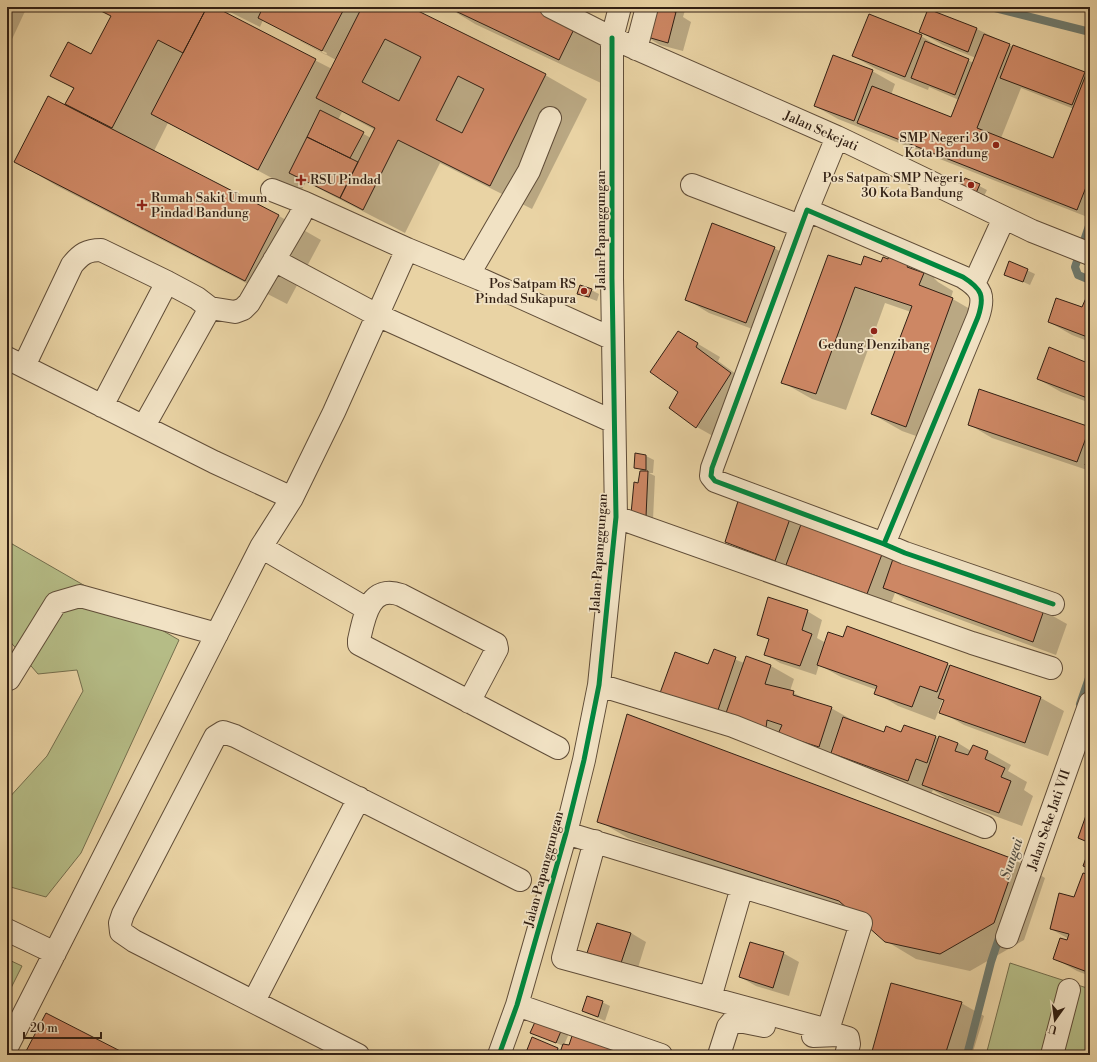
<svg xmlns="http://www.w3.org/2000/svg" width="1097" height="1062" font-family="'Libre Bodoni',serif">
  <rect width="100%" height="100%" fill="#e9d3a4"/>
  <filter id="stains"><feTurbulence type="fractalNoise" baseFrequency=".005" numOctaves="4"/><feColorMatrix values="0 0 0 0 .2 0 0 0 0 .09 0 0 0 0 .02 0 0 0 .5 -.17"/></filter>
  <radialGradient id="worn" r=".72"><stop offset=".6" stop-color="#630" stop-opacity="0"/><stop offset="1" stop-color="#630" stop-opacity=".3"/></radialGradient>
  <path fill="#b5bc86" stroke="#746e4d" d="M 7,541 L 179,640 L 81,853 L 46,897 L 7,886 L 7,800 L 47,756 L 83,691 L 77,670 L 38,674 L 7,638 Z
    M 7,959 L 22,966 L 7,996 Z
    M 1010,963 L 1090,989 L 1090,1055 L 986,1055 Z"/>
  <path fill="#0003" fill-rule="evenodd" d="M 7,7 L 27,7 L 7,50 Z
    M 101,7 L 212,7 L 332,69 L 336,60 L 263,20 L 260,27 L 220,7 L 408,7 L 545,75 L 587,99 L 532,209 L 440,163 L 405,233 L 306,182 L 300,193 L 168,123 L 154,151 L 279,216 L 321,240 L 287,304 L 57,186 L 15,161 L 66,106 L 74,89 L 52,76 L 91,55 L 112,16 L 100,10 ZM 300,39 L 327,53 L 326,55 L 300,41 ZM 342,112 L 375,130 L 371,138 L 338,120 Z
    M 447,7 L 540,7 L 618,48 L 601,83 L 475,24 Z
    M 653,7 L 686,7 L 683,17 L 691,22 L 683,51 L 660,45 L 645,36 Z
    M 928,10 L 977,29 L 1013,47 L 1090,75 L 1090,218 L 838,119 L 815,106 L 872,71 L 895,84 L 891,95 L 951,119 L 959,100 L 929,87 L 928,90 L 876,69 L 853,56 L 921,36 L 944,50 L 974,63 L 976,58 L 943,45 L 920,32 ZM 1021,88 L 1074,109 L 1054,159 L 1001,138 Z
    M 966,179 L 987,190 L 984,196 L 962,186 Z
    M 774,248 L 797,261 L 769,335 L 709,313 L 686,299 Z
    M 891,253 L 935,275 L 934,278 L 938,282 L 953,291 L 951,298 L 982,316 L 936,443 L 902,431 L 872,414 L 911,312 L 885,303 L 846,410 L 812,399 L 782,382 L 862,266 L 882,264 L 889,260 Z
    M 1010,262 L 1035,274 L 1030,285 L 1005,274 Z
    M 591,290 L 599,294 L 597,301 L 578,294 Z
    M 1090,291 L 1090,342 L 1072,335 L 1049,322 L 1082,308 Z
    M 678,332 L 720,357 L 718,361 L 754,387 L 720,440 L 697,427 L 671,408 L 680,392 Z
    M 1090,365 L 1090,403 L 1061,392 L 1038,379 Z
    M 980,391 L 1090,428 L 1090,471 L 992,438 L 970,425 Z
    M 636,454 L 646,456 L 654,460 L 653,473 L 649,473 L 655,476 L 653,520 L 640,518 L 639,484 L 641,470 L 635,467 Z
    M 741,497 L 1044,611 L 1067,624 L 1056,655 L 907,600 L 895,593 L 890,606 L 810,577 L 791,567 L 790,569 L 741,550 L 726,541 Z
    M 807,611 L 822,620 L 817,638 L 826,643 L 947,664 L 1041,698 L 1064,711 L 1048,756 L 964,725 L 941,712 L 945,701 L 943,699 L 935,720 L 898,706 L 876,693 L 877,690 L 841,677 L 819,665 L 816,675 L 780,663 L 765,654 L 769,640 L 758,634 Z
    M 714,651 L 744,663 L 746,658 L 771,666 L 794,679 L 790,691 L 809,701 L 831,708 L 854,721 L 854,722 L 885,734 L 902,733 L 935,737 L 958,743 L 971,751 L 974,746 L 988,752 L 1011,765 L 1008,771 L 1027,782 L 1024,790 L 1033,796 L 1022,826 L 946,798 L 933,790 L 931,794 L 684,706 L 708,665 Z
    M 599,821 L 1015,860 L 1045,878 L 1024,940 L 970,971 L 916,959 L 886,941 L 853,912 L 628,838 Z
    M 1090,876 L 1090,976 L 1077,971 L 1054,958 L 1069,939 L 1051,929 L 1075,898 Z
    M 631,933 L 646,942 L 637,971 L 604,961 Z
    M 783,953 L 799,962 L 789,996 L 756,986 L 740,977 Z
    M 602,1002 L 610,1006 L 605,1021 L 583,1011 Z
    M 961,1003 L 984,1016 L 972,1055 L 872,1055 Z
    M 571,1029 L 564,1045 L 639,1055 L 526,1055 L 532,1039 L 562,1051 L 563,1046 L 532,1032 Z"/>
  <g fill="none" stroke-linecap="round" stroke-linejoin="round">
    <path stroke="#6f7b6f" stroke-width="8" d="M 991,7 L 1090,32
      M 1090,223 L 1075,267 L 1078,275 L 1090,280
      M 1080,704 L 1090,675
      M 967,1055 L 991,962 L 1001,932"/>
  </g>
  <path fill="#cd8764" stroke="#322014" fill-rule="evenodd" d="M 100,7 L 207,7 L 183,53 L 158,40 L 112,128 L 65,104 L 74,88 L 50,76 L 68,42 L 91,54 L 111,16 L 99,10 Z
    M 207,7 L 215,7 L 316,59 L 258,170 L 151,114 Z
    M 263,7 L 345,7 L 322,51 L 258,18 Z
    M 362,7 L 410,7 L 546,74 L 490,186 L 398,140 L 363,210 L 340,198 L 375,128 L 316,98 ZM 385,39 L 421,57 L 399,101 L 362,82 ZM 458,76 L 484,89 L 462,133 L 436,120 Z
    M 447,7 L 543,7 L 577,23 L 559,60 Z
    M 652,7 L 676,12 L 668,43 L 644,36 Z
    M 658,7 L 678,7 L 676,12 Z
    M 928,9 L 977,28 L 968,52 L 919,32 Z
    M 869,14 L 922,35 L 905,77 L 852,56 Z
    M 984,34 L 1010,44 L 977,128 L 1053,158 L 1087,72 L 1090,73 L 1090,177 L 1077,210 L 857,123 L 872,86 L 951,117 Z
    M 925,41 L 969,59 L 955,95 L 911,78 Z
    M 1013,45 L 1085,72 L 1072,105 L 1000,78 Z
    M 833,55 L 873,70 L 854,121 L 814,106 Z
    M 48,96 L 279,215 L 245,281 L 14,162 Z
    M 320,110 L 364,132 L 350,158 L 307,137 Z
    M 307,137 L 358,162 L 340,198 L 289,173 Z
    M 965,178 L 980,184 L 976,193 L 961,186 Z
    M 712,223 L 775,247 L 746,323 L 685,300 Z
    M 890,252 L 909,263 L 907,267 L 924,273 L 919,285 L 953,298 L 906,427 L 871,414 L 912,306 L 855,287 L 816,394 L 781,383 L 828,255 L 861,265 L 864,256 L 881,262 L 883,257 L 888,259 Z
    M 1009,261 L 1028,269 L 1023,282 L 1004,275 Z
    M 580,285 L 592,289 L 589,297 L 577,294 Z
    M 1090,289 L 1090,338 L 1048,322 L 1056,298 L 1082,307 Z
    M 678,331 L 698,343 L 696,347 L 731,373 L 696,428 L 669,408 L 678,392 L 650,372 Z
    M 1049,347 L 1090,364 L 1090,399 L 1037,379 Z
    M 979,389 L 1090,427 L 1077,462 L 968,425 Z
    M 1090,451 L 1090,466 L 1085,465 Z
    M 635,453 L 646,455 L 646,470 L 634,468 Z
    M 640,471 L 648,471 L 646,517 L 631,514 L 634,482 L 638,483 Z
    M 740,495 L 792,513 L 775,561 L 725,542 Z
    M 803,519 L 884,549 L 867,594 L 786,565 Z
    M 895,553 L 1044,610 L 1033,642 L 883,588 Z
    M 768,597 L 808,610 L 802,630 L 812,634 L 800,666 L 764,655 L 769,639 L 757,635 Z
    M 847,626 L 948,663 L 937,692 L 920,686 L 912,707 L 874,694 L 877,686 L 817,665 L 828,632 L 843,637 Z
    M 714,649 L 736,657 L 717,713 L 660,693 L 675,652 L 708,664 Z
    M 746,656 L 771,665 L 765,684 L 794,691 L 793,695 L 832,707 L 819,747 L 778,734 L 782,725 L 767,720 L 766,728 L 726,713 Z
    M 950,665 L 1041,697 L 1025,743 L 939,713 L 944,700 L 938,698 Z
    M 627,714 L 1016,860 L 994,923 L 940,954 L 885,942 L 839,901 L 597,822 Z
    M 843,717 L 884,732 L 886,726 L 901,732 L 904,725 L 936,736 L 927,763 L 916,759 L 908,781 L 831,753 Z
    M 939,736 L 958,743 L 955,751 L 968,755 L 973,745 L 988,751 L 985,759 L 1005,768 L 1001,777 L 1011,781 L 999,813 L 922,785 Z
    M 1090,804 L 1090,843 L 1078,838 Z
    M 1090,847 L 1090,869 L 1083,866 Z
    M 1083,873 L 1090,875 L 1090,973 L 1053,959 L 1060,938 L 1067,940 L 1069,934 L 1050,929 L 1059,893 L 1074,897 Z
    M 597,923 L 631,933 L 621,963 L 587,953 Z
    M 750,942 L 784,952 L 773,988 L 739,977 Z
    M 891,983 L 962,1002 L 945,1055 L 871,1055 Z
    M 587,996 L 603,1001 L 598,1017 L 582,1011 Z
    M 46,1013 L 128,1055 L 24,1055 Z
    M 539,1013 L 564,1024 L 556,1043 L 530,1033 Z
    M 574,1030 L 640,1055 L 559,1055 L 563,1044 L 569,1045 Z
    M 532,1037 L 558,1048 L 556,1055 L 525,1055 Z"/>
  <g fill="none" stroke-linecap="round" stroke-linejoin="round">
    <defs>
      <path id="minor" d="M 551,7 L 612,38 L 837,137 L 1032,231 L 1090,254
        M 636,49 L 647,7
        M 692,185 L 800,226
        M 272,190 L 305,203
        M 807,210 L 837,137
        M 274,260 L 377,315 L 614,422
        M 469,274 L 529,171 L 550,118
        M 974,284 L 1004,218
        M 7,358 L 214,462 L 292,498
        M 24,366 L 72,265 C 81,254 87,250 101,250 L 167,282
        M 102,406 L 167,282 L 197,298 L 210,308 L 235,312 L 243,309 L 249,303 L 300,216 L 305,203 L 407,249
        M 144,426 L 210,308
        M 616,517 L 972,643 L 1051,668
        M 884,544 L 715,481 L 711,476 L 712,468 L 807,210 L 963,277 C 982,289 985,296 978,317 L 884,544 L 905,553 L 1053,604
        M 261,547 L 367,609
        M 9,679 L 56,603 L 80,596 L 217,634
        M 599,685 L 733,726 L 985,827
        M 469,702 L 497,649 L 496,644 L 401,595 C 369,584 364,618 359,640 L 359,644 L 558,748
        M 566,833 C 664,862 762,893 861,923 L 828,1030 L 563,958 L 595,841
        M 7,930 L 55,953
        M 1007,937 L 1090,703
        M 710,998 L 742,887
        M 254,1001 L 359,798
        M 517,1005 L 661,1055
        M 813,1036 L 838,1035 L 848,1038 L 849,1044 L 846,1055
        M 7,1047 L 261,547 L 292,498 L 334,412 L 407,249 L 480,279 L 613,339
        M 358,1055 L 134,941 L 121,932 L 120,923 L 123,914 L 215,737 L 223,732 L 235,736 L 520,880
        M 499,1055 L 517,1005 L 566,833 L 584,760 L 599,685 L 616,517 L 612,278 L 612,38 L 620,7
        M 719,1055 L 728,1027 L 734,1020 L 764,1026
        M 1052,1055 L 1069,990"/>
    </defs>
    <use href="#minor" stroke="#604d38" stroke-width="24"/>
    <use href="#minor" stroke="#f1e2c4" stroke-width="22"/>
    <defs>
      <path id="cycleway" d="M 884,544 L 715,481 L 711,476 L 712,468 L 807,210 L 963,277 C 982,289 985,296 978,317 L 884,544 L 905,553 L 1053,604
        M 499,1055 L 517,1005 L 566,833 L 584,760 L 599,685 L 616,517 L 612,278 L 612,38"/>
    </defs>
    <use href="#cycleway" stroke="#f1e2c4" stroke-width="8"/>
    <use href="#cycleway" stroke="#00873e" stroke-width="5"/>
  </g>
  <g fill="#8f2418" stroke="#f1e2c4" stroke-width="1.5">
    <circle cx="996" cy="145" r="4"/>
    <path d="M299 174h4v4h4v4h-4v4h-4v-4h-4v-4h4z"/>
    <circle cx="971" cy="185" r="4"/>
    <path d="M140 199h4v4h4v4h-4v4h-4v-4h-4v-4h4z"/>
    <circle cx="584" cy="291" r="4"/>
    <circle cx="874" cy="331" r="4"/>
  </g>
  <g text-anchor="middle" dominant-baseline="central" stroke-width="3.5" stroke-linejoin="round" paint-order="stroke">
    <g font-size="13" fill="#322014" stroke="#f1e2c4">
      <text transform="translate(821 131) rotate(24)">Jalan Sekejati</text>
      <text transform="translate(601 230) rotate(-90)">Jalan Papanggungan</text>
      <text transform="translate(599 553) rotate(-86)">Jalan Papanggungan</text>
      <text transform="translate(1049 820) rotate(-71)">Jalan Seke Jati VII</text>
      <text transform="translate(544 869) rotate(-75)">Jalan Papanggungan</text>
    </g>
    <g font-size="13" fill="#322014" stroke="#f1e2c4" text-anchor="end">
      <text x="988" y="138">SMP Negeri 30<tspan x="988" dy="15">Kota Bandung</tspan></text>
      <text x="963" y="178">Pos Satpam SMP Negeri<tspan x="963" dy="15">30 Kota Bandung</tspan></text>
      <text x="310" y="180" text-anchor="start">RSU Pindad</text>
      <text x="151" y="198" text-anchor="start">Rumah Sakit Umum<tspan x="151" dy="15">Pindad Bandung</tspan></text>
      <text x="576" y="284">Pos Satpam RS<tspan x="576" dy="15">Pindad Sukapura</tspan></text>
      <text x="874" y="345" text-anchor="middle">Gedung Denzibang</text>
    </g>
    <g font-size="14" font-style="italic" fill="#514d42" stroke="#f1e2c4">
      <text transform="translate(1012 859) rotate(-71)">Sungai</text>
    </g>
  </g>
  <rect width="1097" height="1062" fill="none" stroke="#e9d3a4" stroke-width="24"/>
  <rect x="8" y="8" width="1081" height="1046" fill="none" stroke="#322014" stroke-width="2"/>
  <rect x="12" y="12" width="1073" height="1038" fill="none" stroke="#322014"/>
  <g transform="translate(1055 1020) rotate(194)" stroke="#f1e2c4" stroke-width="3" paint-order="stroke">
  <path d="M0-3L7 15L0 10L-7 15Z" fill="#322014"/>
  <text y="-6" font-size="11" font-weight="bold" text-anchor="middle" fill="#322014">U</text>
  </g>
  <path d="M24 1032v6h77v-6" fill="none" stroke="#322014" stroke-width="2"/>
  <text x="30" y="1032" font-size="12" fill="#322014" stroke="#f1e2c4" stroke-width="3" paint-order="stroke">20 m</text>
  <rect width="100%" height="100%" filter="url(#stains)"/>
  <rect width="100%" height="100%" fill="url(#worn)"/>
</svg>
